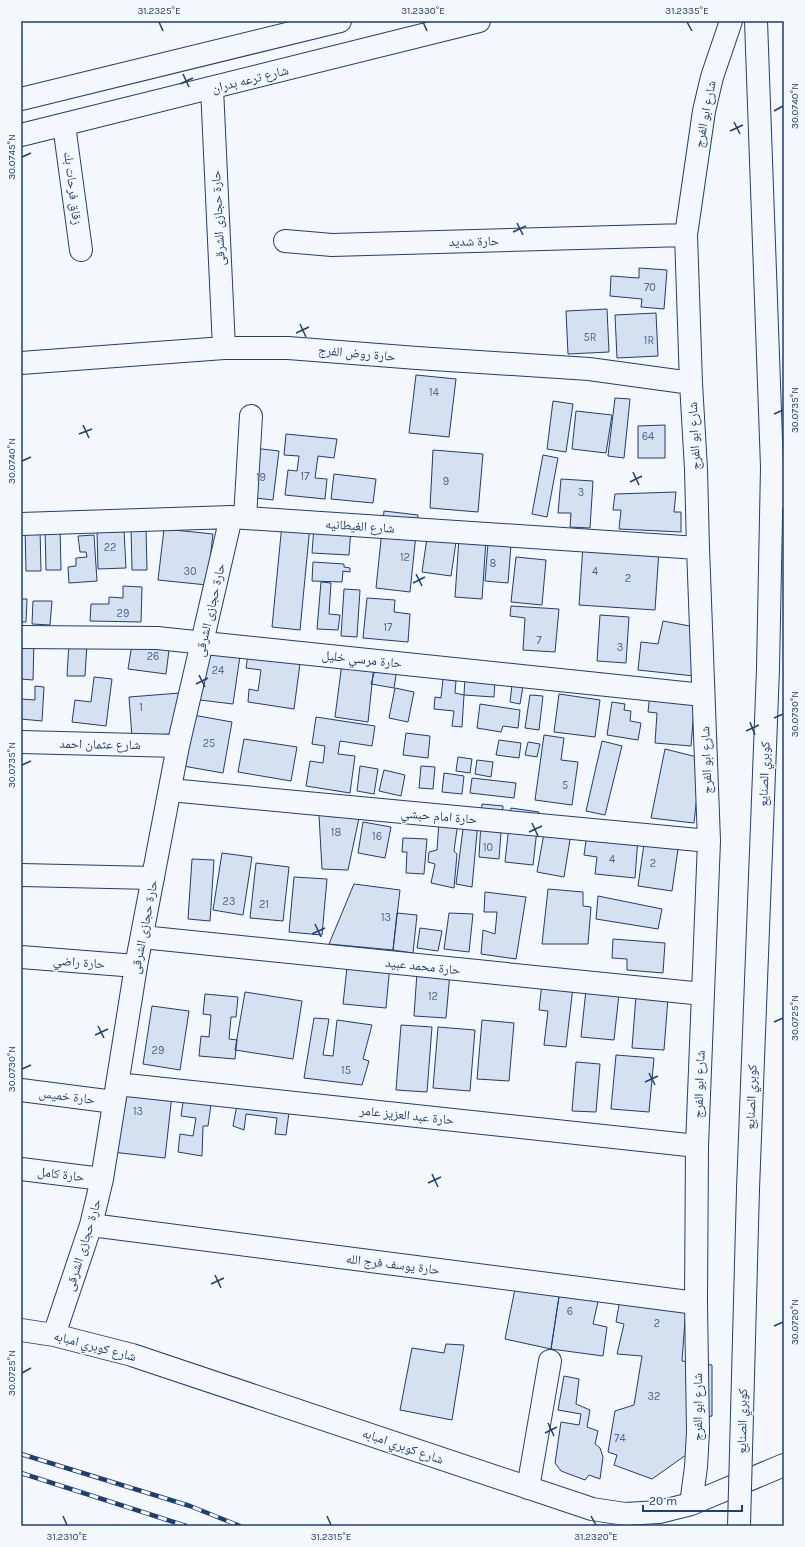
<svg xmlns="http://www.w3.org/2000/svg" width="805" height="1547" font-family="Karla,'Noto Naskh Arabic',sans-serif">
  <rect width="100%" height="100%" fill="#f4f7fb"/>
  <path fill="#d5e0f0" stroke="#1d3f73" d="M 639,268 L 667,270 L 664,309 L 641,307 L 642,299 L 610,296 L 611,276 L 639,278 Z
    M 607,309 L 609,352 L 568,354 L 566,311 Z
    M 656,313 L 658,356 L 617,358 L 615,315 Z
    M 416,375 L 456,379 L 449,437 L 409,433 Z
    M 615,398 L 630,399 L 624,458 L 608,456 Z
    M 553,401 L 573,404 L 566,452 L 547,449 Z
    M 576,411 L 612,415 L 606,453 L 572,449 Z
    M 665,425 L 665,458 L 638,458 L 638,426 Z
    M 286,434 L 337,439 L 334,458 L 318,456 L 315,478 L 327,479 L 325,499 L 285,495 L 288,470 L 297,471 L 299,456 L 284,455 Z
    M 245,447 L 279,451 L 273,500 L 238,496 Z
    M 433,450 L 483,454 L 478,512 L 430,508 Z
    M 543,455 L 558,458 L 547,517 L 532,514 Z
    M 334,474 L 376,479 L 373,503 L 331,499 Z
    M 561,479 L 593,481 L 590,528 L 570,527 L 571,513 L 558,513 Z
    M 676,492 L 674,512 L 681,512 L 681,532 L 619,529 L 621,510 L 613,510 L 615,494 Z
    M 384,511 L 418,515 L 410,592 L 376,588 Z
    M 282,524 L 310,526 L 300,630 L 272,627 Z
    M 60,526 L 61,570 L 46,570 L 45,527 Z
    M 131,527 L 146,527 L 147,570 L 132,570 Z
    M 314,527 L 351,529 L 349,555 L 312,553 Z
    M 25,528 L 40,528 L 41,571 L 26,571 Z
    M 164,529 L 213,534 L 207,585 L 158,580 Z
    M 124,530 L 126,568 L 98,569 L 97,531 Z
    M 94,535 L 97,581 L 69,583 L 68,567 L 76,566 L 76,558 L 87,557 L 86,552 L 80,552 L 78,536 Z
    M 427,538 L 456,542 L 451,576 L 422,572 Z
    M 459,538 L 486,540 L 482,599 L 455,597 Z
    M 488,543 L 511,545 L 508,583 L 485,581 Z
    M 583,545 L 659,550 L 655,610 L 579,605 Z
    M 516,557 L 546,560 L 542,605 L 511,602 Z
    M 313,562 L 344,564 L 344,567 L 350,568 L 350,572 L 343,571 L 342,582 L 312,581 Z
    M 321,582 L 331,583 L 329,614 L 340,615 L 338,630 L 317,629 Z
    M 123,586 L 142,587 L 141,622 L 90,621 L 91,604 L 109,604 L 109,597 L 123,598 Z
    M 344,589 L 360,590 L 357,637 L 341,636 Z
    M 367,598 L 395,600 L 394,612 L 410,614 L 408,642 L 363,638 Z
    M 21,599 L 27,599 L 26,622 L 21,622 Z
    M 33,601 L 52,601 L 50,625 L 32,624 Z
    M 511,606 L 559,609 L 555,652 L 523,650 L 525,618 L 510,616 Z
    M 600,615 L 629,617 L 626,663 L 597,661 Z
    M 663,621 L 695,627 L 694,676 L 638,670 L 641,642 L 658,644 Z
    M 133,638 L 170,642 L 166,674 L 128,669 Z
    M 21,640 L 34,640 L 33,680 L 21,679 Z
    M 69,642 L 87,643 L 85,676 L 67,676 Z
    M 249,648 L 301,656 L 294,709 L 248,702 L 249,689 L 258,691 L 261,670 L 246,668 Z
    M 207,651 L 240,656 L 233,704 L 200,700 Z
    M 342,663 L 374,665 L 368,722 L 335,717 Z
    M 376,666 L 397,669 L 394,688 L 371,684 Z
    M 94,677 L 112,679 L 106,726 L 72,722 L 75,700 L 91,702 Z
    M 465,677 L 495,679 L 494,697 L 464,695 Z
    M 443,679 L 456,681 L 455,693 L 464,695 L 462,727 L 452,726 L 454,711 L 434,709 L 435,697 L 441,698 Z
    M 512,685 L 523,686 L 520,704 L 510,702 Z
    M 35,686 L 44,687 L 42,721 L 21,719 L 21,699 L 35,700 Z
    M 395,688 L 414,692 L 408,722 L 389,718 Z
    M 180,693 L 170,734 L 132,737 L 129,697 Z
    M 650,693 L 695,697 L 691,746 L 655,743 L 657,713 L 648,712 Z
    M 559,694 L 600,700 L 595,737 L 554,732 Z
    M 530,695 L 543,696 L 539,730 L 525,728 Z
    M 612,702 L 625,704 L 624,710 L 631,711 L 630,721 L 641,723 L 638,740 L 607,735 Z
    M 480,704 L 520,710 L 518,728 L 503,726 L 501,732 L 477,728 Z
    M 193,715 L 232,722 L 223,773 L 183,766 Z
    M 316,717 L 375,726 L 372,746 L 340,741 L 338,754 L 355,756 L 350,793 L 306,786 L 310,761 L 323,763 L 325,746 L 312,744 Z
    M 406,733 L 430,736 L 428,758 L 403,755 Z
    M 544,735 L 564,738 L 561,760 L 578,762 L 572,805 L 535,800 Z
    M 244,739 L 297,747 L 291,781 L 238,772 Z
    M 499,740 L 521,743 L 519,758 L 496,755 Z
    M 602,741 L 622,746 L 605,815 L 586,811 Z
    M 528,742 L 540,744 L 537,757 L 525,755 Z
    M 665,749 L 701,758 L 694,823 L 651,818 Z
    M 458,757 L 472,759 L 470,773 L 456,771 Z
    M 477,760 L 493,762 L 491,777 L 475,774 Z
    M 360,766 L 378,769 L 374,794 L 357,791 Z
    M 421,766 L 435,767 L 433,789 L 419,788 Z
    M 384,770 L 405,775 L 401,796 L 379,791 Z
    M 444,773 L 464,776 L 462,794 L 442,792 Z
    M 472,778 L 516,783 L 514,798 L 470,793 Z
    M 482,804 L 503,806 L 499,859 L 479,857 Z
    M 511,808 L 539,812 L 533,865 L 505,862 Z
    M 319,815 L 359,818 L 348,870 L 322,869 Z
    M 547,817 L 573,821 L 564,877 L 537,872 Z
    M 439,821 L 458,822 L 454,851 L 457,854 L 454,888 L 431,883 L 435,864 L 428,862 L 429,852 L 437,850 Z
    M 464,821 L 478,822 L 472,887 L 456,884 Z
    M 363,822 L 391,827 L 385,858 L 358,853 Z
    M 587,834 L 638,838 L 635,878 L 595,874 L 597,857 L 584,855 Z
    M 403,838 L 427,839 L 424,874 L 406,873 L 407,852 L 402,852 Z
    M 644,844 L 678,849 L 672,891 L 638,886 Z
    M 222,853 L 252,857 L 243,915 L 213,910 Z
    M 192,859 L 214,860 L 210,921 L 188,919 Z
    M 256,863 L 289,867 L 283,921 L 250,918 Z
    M 294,877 L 327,879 L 322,935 L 289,932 Z
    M 354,884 L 400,890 L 393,950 L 329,944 Z
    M 548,889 L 583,892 L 583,906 L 591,907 L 588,944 L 542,944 Z
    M 485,892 L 526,897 L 516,959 L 481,954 L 483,930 L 495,934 L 497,912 L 484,912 Z
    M 598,896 L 662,909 L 658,929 L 596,919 Z
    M 397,913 L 417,915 L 413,953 L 393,950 Z
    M 449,913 L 473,914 L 469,952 L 444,949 Z
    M 420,928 L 442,931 L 438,951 L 417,948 Z
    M 613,939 L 665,943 L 663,973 L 627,970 L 627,959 L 612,958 Z
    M 349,949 L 391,954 L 386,1008 L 343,1004 Z
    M 418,958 L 451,961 L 446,1018 L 414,1016 Z
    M 542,983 L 573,987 L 566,1047 L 544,1045 L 548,1011 L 539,1010 Z
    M 637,983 L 669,985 L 664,1050 L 632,1048 Z
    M 586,990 L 619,994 L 614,1040 L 581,1037 Z
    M 245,992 L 302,1001 L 293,1059 L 235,1050 Z
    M 205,994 L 238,997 L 236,1017 L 231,1017 L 229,1039 L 237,1040 L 235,1059 L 199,1056 L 201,1036 L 209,1037 L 211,1015 L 203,1014 Z
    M 152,1006 L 189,1011 L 180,1070 L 143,1064 Z
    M 314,1018 L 329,1019 L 323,1055 L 333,1056 L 337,1020 L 372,1025 L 363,1059 L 369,1061 L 362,1085 L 304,1078 Z
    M 482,1020 L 514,1023 L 509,1081 L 477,1079 Z
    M 401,1025 L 432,1027 L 427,1092 L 396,1090 Z
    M 438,1027 L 475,1030 L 470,1091 L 433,1088 Z
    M 616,1055 L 654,1058 L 649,1112 L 611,1109 Z
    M 576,1062 L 600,1064 L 596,1112 L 572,1111 Z
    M 121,1091 L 172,1095 L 165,1158 L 112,1152 Z
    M 184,1095 L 212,1097 L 208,1126 L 203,1126 L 202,1156 L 178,1152 L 180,1134 L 193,1136 L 196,1118 L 181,1116 Z
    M 238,1099 L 290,1105 L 286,1135 L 275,1134 L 277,1118 L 246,1114 L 244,1130 L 233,1126 Z
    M 516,1284 L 560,1290 L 551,1349 L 505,1339 Z
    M 560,1290 L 599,1297 L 593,1324 L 607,1327 L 603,1356 L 551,1349 Z
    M 620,1299 L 686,1307 L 682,1361 L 712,1365 L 712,1416 L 687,1420 L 693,1450 L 652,1479 L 614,1465 L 617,1455 L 608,1452 L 615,1411 L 634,1405 L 642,1356 L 617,1354 L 624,1324 L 616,1322 Z
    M 446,1344 L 464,1345 L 452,1420 L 400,1410 L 412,1348 L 444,1353 Z
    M 564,1376 L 579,1379 L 576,1404 L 590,1410 L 587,1427 L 598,1431 L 595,1444 L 600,1448 L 603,1457 L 600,1479 L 589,1475 L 585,1480 L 561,1471 L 555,1463 L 561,1422 L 579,1425 L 581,1414 L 558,1410 Z"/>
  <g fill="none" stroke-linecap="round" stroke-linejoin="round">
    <defs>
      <path id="minor" d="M 212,88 L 224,348
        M 64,125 L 81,250
        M 285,241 L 332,245 L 686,235
        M 21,363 L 224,348 L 288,348 L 417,358 L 589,369 L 691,383
        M 772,467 L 784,497
        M 245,518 L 251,416
        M 21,524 L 231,517 L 698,548
        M 21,637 L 157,638 L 703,695
        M 21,742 L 178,746
        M 170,790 L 709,841
        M 21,875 L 153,878
        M 142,937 L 703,994
        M 21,957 L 136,966
        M 117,1084 L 697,1146
        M 21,1090 L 114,1102
        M 21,1169 L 102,1179
        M 91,1225 L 696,1303
        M 21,1330 L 54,1335 L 132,1355 L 592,1509 L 625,1514 L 659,1512 L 691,1504 L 784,1465
        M 54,1335 L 91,1225 L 102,1179 L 136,966 L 178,746 L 231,517
        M 528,1488 L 550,1361
        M 691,1504 L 696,1467 L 698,1432 L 696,1303 L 697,1146 L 709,841 L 698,548 L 696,469 L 691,383 L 686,235 L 704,111 L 712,77 L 731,21"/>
      <path id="primary" d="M 21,99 L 340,21
        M 21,135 L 479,21
        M 748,1189 L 768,669 L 772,467 L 756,21"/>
    </defs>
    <use href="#minor" stroke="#1d3f73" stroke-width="24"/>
    <use href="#primary" stroke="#1d3f73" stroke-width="24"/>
    <use href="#minor" stroke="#f4f7fb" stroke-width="22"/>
    <use href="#primary" stroke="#f4f7fb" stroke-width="22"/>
    <defs>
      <path id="rail" d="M 21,1454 L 190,1506 L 240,1526
        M 21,1473 L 186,1526"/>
    </defs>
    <use href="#rail" stroke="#1d3f73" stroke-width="4.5"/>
    <use href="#rail" stroke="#f4f7fb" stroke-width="3" stroke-dasharray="9" stroke-linecap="butt"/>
    <defs>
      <path id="primary-bridge" d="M 739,1526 L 748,1189"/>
    </defs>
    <use href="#primary-bridge" stroke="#1d3f73" stroke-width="24" stroke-linecap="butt"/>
    <use href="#primary-bridge" stroke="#f4f7fb" stroke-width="22"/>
  </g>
  <path fill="none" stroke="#1d3f73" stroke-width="1.5" d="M 159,22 L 163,31M 423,22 L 427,31M 687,22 L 692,31M 183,74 L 189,87M 180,84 L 193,78M 774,111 L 783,106M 734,122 L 740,134M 730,131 L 743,125M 22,157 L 31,153M 517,223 L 523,235M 513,232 L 526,226M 300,324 L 306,337M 296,333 L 309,327M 774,414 L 783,410M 83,425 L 89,438M 79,434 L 92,429M 22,461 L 31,457M 633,472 L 639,485M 630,482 L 642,476M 416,574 L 422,586M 413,583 L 425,577M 199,675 L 205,687M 196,684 L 208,678M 774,718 L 783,714M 750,722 L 755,735M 746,731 L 759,725M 22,765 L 31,761M 532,823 L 538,836M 529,832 L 542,826M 315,924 L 321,937M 312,934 L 325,928M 774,1022 L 783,1018M 98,1026 L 104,1038M 95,1035 L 108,1029M 22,1069 L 31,1065M 649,1073 L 655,1085M 645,1082 L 658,1076M 432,1174 L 438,1187M 428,1183 L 441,1177M 215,1275 L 221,1288M 211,1284 L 224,1278M 774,1326 L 783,1322M 22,1373 L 31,1368M 548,1423 L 554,1436M 545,1433 L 557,1427M 63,1516 L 67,1525M 327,1516 L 331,1525M 591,1516 L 596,1525"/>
  <g text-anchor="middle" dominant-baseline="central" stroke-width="3" stroke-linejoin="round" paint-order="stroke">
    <g font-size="11" fill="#4b6792">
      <text x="650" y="287">70</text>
      <text x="590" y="337">5R</text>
      <text x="649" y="340">1R</text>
      <text x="434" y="392">14</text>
      <text x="648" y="436">64</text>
      <text x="305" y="476">17</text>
      <text x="261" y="477">19</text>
      <text x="446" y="481">9</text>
      <text x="581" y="492">3</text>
      <text x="110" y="547">22</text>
      <text x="405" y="557">12</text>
      <text x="493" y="563">8</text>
      <text x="190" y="571">30</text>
      <text x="595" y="571">4</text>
      <text x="628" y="578">2</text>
      <text x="123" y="613">29</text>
      <text x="388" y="627">17</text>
      <text x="539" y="640">7</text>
      <text x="620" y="647">3</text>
      <text x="153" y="656">26</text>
      <text x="218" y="670">24</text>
      <text x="141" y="707">1</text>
      <text x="209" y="743">25</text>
      <text x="565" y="785">5</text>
      <text x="336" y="832">18</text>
      <text x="377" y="836">16</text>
      <text x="488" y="847">10</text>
      <text x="612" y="859">4</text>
      <text x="653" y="863">2</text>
      <text x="229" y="901">23</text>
      <text x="264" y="904">21</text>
      <text x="386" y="917">13</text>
      <text x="433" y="996">12</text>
      <text x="158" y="1050">29</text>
      <text x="346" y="1070">15</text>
      <text x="138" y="1111">13</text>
      <text x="570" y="1311">6</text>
      <text x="657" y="1323">2</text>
      <text x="654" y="1396">32</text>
      <text x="620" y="1438">74</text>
    </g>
    <g font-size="13" fill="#1d3f73" stroke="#f4f7fb">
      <text transform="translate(250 79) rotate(-14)">شارع ترعه بدران</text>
      <text transform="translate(705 114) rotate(-79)">شارع ابو الفرج</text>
      <text transform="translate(73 188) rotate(83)">زقاق فرحات بك</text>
      <text transform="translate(218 218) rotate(-93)">حارة حجازى الشرقى</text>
      <text transform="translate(474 241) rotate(-1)">حارة شديد</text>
      <text transform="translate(357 353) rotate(5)">حارة روض الفرج</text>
      <text transform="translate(694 436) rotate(-93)">شارع ابو الفرج</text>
      <text transform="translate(360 526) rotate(4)">شارع الغيطانيه</text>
      <text transform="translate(210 610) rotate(-77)">حارة حجازى الشرقى</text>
      <text transform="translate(362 659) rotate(6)">حارة مرسي خليل</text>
      <text transform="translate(100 744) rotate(1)">شارع عثمان احمد</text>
      <text transform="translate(706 760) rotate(-92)">شارع ابو الفرج</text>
      <text transform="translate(764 774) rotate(-88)">كوبري الصنايع</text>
      <text transform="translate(439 816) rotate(5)">حارة امام حبشي</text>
      <text transform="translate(144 927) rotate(-79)">حارة حجازى الشرقى</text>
      <text transform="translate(79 962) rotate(4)">حارة راضي</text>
      <text transform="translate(423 966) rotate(6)">حارة محمد عبيد</text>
      <text transform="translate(699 1084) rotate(-88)">شارع ابو الفرج</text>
      <text transform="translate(67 1096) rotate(7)">حارة خميس</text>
      <text transform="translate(751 1097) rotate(-88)">كوبري الصنايع</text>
      <text transform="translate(407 1115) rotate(6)">حارة عبد العزيز عامر</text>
      <text transform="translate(61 1174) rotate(7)">حارة كامل</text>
      <text transform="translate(83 1245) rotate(-73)">حارة حجازى الشرقى</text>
      <text transform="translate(393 1264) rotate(7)">حارة يوسف فرج الله</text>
      <text transform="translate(95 1346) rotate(15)">شارع كوبري امبابه</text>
      <text transform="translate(697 1407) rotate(-90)">شارع ابو الفرج</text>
      <text transform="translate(742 1421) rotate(-89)">كوبري الصنايع</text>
      <text transform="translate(403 1446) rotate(19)">شارع كوبري امبابه</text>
    </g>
  </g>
  <rect width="805" height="1547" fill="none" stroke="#f4f7fb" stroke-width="44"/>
  <path d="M643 1505v6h99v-6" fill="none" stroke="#1d3f73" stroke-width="2"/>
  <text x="649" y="1505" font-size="12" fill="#1d3f73" stroke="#f4f7fb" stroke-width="3" paint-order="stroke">20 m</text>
  <rect x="22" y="22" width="761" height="1503" fill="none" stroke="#1d3f73" stroke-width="1.5"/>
  <g font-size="10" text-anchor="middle" fill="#1d3f73">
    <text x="159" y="14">31.2325°E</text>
    <text x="423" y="14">31.2330°E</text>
    <text x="687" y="14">31.2335°E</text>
    <text transform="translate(794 106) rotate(-90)" y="4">30.0740°N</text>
    <text transform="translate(11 157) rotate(-90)" y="4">30.0745°N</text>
    <text transform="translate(794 410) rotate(-90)" y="4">30.0735°N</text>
    <text transform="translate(11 461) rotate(-90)" y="4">30.0740°N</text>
    <text transform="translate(794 714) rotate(-90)" y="4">30.0730°N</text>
    <text transform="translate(11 765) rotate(-90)" y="4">30.0735°N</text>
    <text transform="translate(794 1018) rotate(-90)" y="4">30.0725°N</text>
    <text transform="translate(11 1069) rotate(-90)" y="4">30.0730°N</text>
    <text transform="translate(794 1322) rotate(-90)" y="4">30.0720°N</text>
    <text transform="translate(11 1373) rotate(-90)" y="4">30.0725°N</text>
    <text x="67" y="1540">31.2310°E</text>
    <text x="331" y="1540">31.2315°E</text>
    <text x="596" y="1540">31.2320°E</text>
  </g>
</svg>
